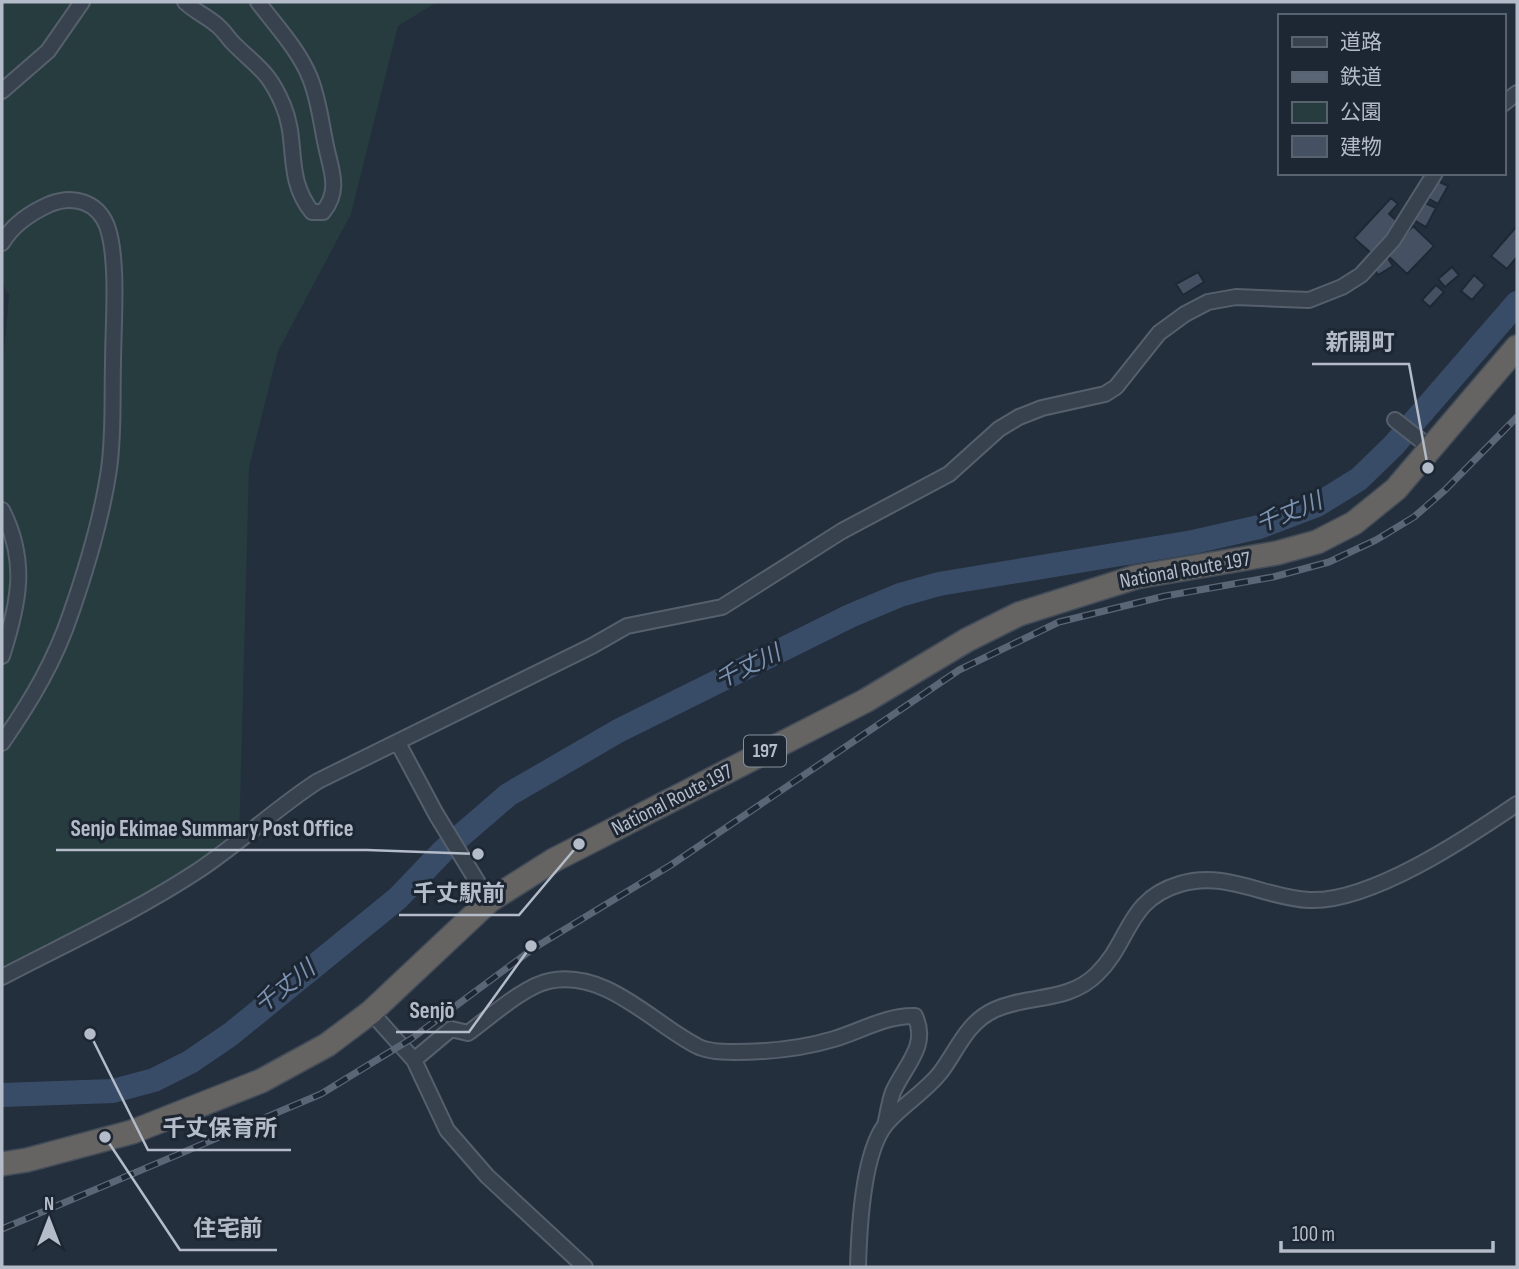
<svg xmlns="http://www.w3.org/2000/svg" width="1519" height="1269" font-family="'Sofia Sans Condensed','Noto Sans JP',sans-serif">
  <rect width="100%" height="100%" fill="#242f3e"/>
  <path fill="#263c3f" d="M 2,2 L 437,2 L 398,26 L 351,214 L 278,351 L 249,467 L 239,842 L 42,966 L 2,976 L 2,376 L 9,295 L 2,283 Z"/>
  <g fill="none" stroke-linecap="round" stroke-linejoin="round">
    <path stroke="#394c67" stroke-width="24" d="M 2,1095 L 113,1091 L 154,1080 L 190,1062 L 231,1034 L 398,898 L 443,851 L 508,795 L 618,731 L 850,616 L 900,595 L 939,584 L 1193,542 L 1259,527 L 1317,505 L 1359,479 L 1393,446 L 1517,303"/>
  </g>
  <path fill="#455162" stroke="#1f2835" stroke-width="2" d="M 1436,180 L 1448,186 L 1438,204 L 1426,197 Z
    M 1391,198 L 1398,204 L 1389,214 L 1399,223 L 1371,253 L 1354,238 Z
    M 1423,202 L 1436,208 L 1426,227 L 1414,220 Z
    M 1413,226 L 1434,246 L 1407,274 L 1386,254 Z
    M 1517,226 L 1517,257 L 1507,269 L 1491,256 Z
    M 1385,254 L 1393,266 L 1378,275 L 1370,263 Z
    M 1452,267 L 1459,275 L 1445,287 L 1438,279 Z
    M 1198,272 L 1204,282 L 1183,295 L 1176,284 Z
    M 1474,275 L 1485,285 L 1472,300 L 1461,291 Z
    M 1436,285 L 1444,292 L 1430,307 L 1422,300 Z"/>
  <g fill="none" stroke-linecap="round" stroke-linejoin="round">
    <defs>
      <path id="minor" d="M 185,2 C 195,12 209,17 219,27 C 224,31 228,38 233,43 C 258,68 268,70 283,105 C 299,142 284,177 312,212 L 323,212 C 341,190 331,170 326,146 C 321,123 319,100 310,78 C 299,50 276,26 258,2
        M 2,91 L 48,51 L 82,2
        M 1503,104 L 1517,93
        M 2,243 C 13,224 30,213 50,204 C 73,195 97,201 107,226 C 119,259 113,327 113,363 C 112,398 114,434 109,469 C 102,517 87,567 71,613 C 55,661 31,701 2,743
        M 1395,420 L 1432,449
        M 2,510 C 28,561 19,603 2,656
        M 398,743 L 436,814 L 489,901
        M 2,977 C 67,943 137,911 199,870 C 241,842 276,808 318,781 L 592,646 L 627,626 L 722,607 L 842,531 L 949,474 L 999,429 L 1019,417 L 1042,408 L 1105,394 L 1116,387 L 1159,333 L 1185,314 L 1208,302 L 1236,297 L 1309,300 L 1342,287 L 1361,275 L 1393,240 L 1435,173
        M 371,1012 L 414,1060 L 447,1130 L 487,1176 L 585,1267
        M 414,1060 L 451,1029 L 468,1033 C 489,1018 524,986 549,981 C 606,969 652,1023 697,1046 C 706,1051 723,1052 734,1052 C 768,1052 801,1049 834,1039 C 861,1031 887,1015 915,1016 C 929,1046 905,1065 893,1092 C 889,1102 888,1114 885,1125
        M 858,1267 C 859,1230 863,1152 886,1124 C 902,1105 924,1093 940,1073 C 957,1051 966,1023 994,1010 C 1028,994 1068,1003 1097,974 C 1131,941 1126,900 1180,884 C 1226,870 1265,898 1309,900 C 1370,903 1467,838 1517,804"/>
      <path id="trunk" d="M 2,1164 L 27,1160 L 132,1132 L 261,1081 L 327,1045 L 371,1012 L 489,901 L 554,860 L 865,701 L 967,640 L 1019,614 L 1136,577 L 1277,553 L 1317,542 L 1354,523 L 1396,489 L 1517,347"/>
    </defs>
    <use href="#minor" stroke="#565f6c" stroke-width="18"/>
    <use href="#trunk" stroke="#434c59" stroke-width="26"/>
    <use href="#minor" stroke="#38414e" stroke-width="14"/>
    <use href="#trunk" stroke="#656462" stroke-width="23"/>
    <defs>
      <path id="rail" d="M 2,1229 L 321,1094 L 411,1039 L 534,948 L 671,865 L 959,670 L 1059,622 L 1165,596 L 1273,577 L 1329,562 L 1376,540 L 1414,517 L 1445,490 L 1517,417"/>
    </defs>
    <use href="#rail" stroke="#5a6575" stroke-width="7"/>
    <use href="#rail" stroke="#1d2633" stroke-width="4.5" stroke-dasharray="13" stroke-linecap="butt"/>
  </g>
  <g text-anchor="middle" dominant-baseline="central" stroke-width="6" stroke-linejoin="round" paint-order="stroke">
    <rect fill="#1d2633" stroke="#878f9c" stroke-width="2" x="744" y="735.5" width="42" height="31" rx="5"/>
    <g font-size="19" font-weight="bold" fill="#b4bcc9">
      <text x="765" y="751">197</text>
    </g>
    <g font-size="21" fill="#b4bcc9" stroke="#1d2633">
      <text transform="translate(1185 570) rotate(-10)">National Route 197</text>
      <text transform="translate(672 800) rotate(-27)">National Route 197</text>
    </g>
    <g font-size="23" font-style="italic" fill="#7c92b1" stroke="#1d2633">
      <text transform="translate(1289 513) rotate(-22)">千丈川</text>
      <text transform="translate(748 667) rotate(-26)">千丈川</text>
      <text transform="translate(285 987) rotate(-38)">千丈川</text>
    </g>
  </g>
  <path fill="none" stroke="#b4bcc9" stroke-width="2.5" d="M1428 468L1409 364H1312M478 854L367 850H56M579 844L519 915H399M531 946L469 1032H396M90 1034L148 1150H291M105 1137L180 1250H277"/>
  <g fill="#b4bcc9" stroke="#1d2633" stroke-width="2.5">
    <circle cx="1428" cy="468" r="7"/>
    <circle cx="478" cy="854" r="7"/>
    <circle cx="579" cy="844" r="7"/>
    <circle cx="531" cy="946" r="7"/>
    <circle cx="90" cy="1034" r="7"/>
    <circle cx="105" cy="1137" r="7"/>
  </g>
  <g font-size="23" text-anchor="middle" font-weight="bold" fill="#b4bcc9" stroke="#1d2633" stroke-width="6" stroke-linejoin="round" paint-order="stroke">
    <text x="1360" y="350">新開町</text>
    <text x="212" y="836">Senjo Ekimae Summary Post Office</text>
    <text x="459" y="901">千丈駅前</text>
    <text x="432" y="1018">Senjō</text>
    <text x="220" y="1136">千丈保育所</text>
    <text x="228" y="1236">住宅前</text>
  </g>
  <rect width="1519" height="1269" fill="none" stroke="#b4bcc9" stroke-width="7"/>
  <rect x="1278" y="14" width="228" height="161" fill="#1d2633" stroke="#59626f" stroke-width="2"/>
  <rect x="1292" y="37" width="35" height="10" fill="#38414e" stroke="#59626f" stroke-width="2"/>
  <text x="1340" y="49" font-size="21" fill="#b4bcc9">道路</text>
  <rect x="1292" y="72" width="35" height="10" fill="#5a6575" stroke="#59626f" stroke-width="2"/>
  <text x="1340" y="84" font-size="21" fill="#b4bcc9">鉄道</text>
  <rect x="1292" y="102" width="35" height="21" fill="#263c3f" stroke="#59626f" stroke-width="2"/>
  <text x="1340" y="119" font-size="21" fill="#b4bcc9">公園</text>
  <rect x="1292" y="136" width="35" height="21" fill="#455162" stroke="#59626f" stroke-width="2"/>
  <text x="1340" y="154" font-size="21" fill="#b4bcc9">建物</text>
  <g transform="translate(49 1220)" stroke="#1d2633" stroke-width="5" paint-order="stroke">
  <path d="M0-5L12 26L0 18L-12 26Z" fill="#b4bcc9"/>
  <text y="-10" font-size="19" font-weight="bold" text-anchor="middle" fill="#b4bcc9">N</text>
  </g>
  <path d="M1281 1241v10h212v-10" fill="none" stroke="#b4bcc9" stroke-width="3.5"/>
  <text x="1292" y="1241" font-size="21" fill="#b4bcc9" stroke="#1d2633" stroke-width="5" paint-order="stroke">100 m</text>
</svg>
